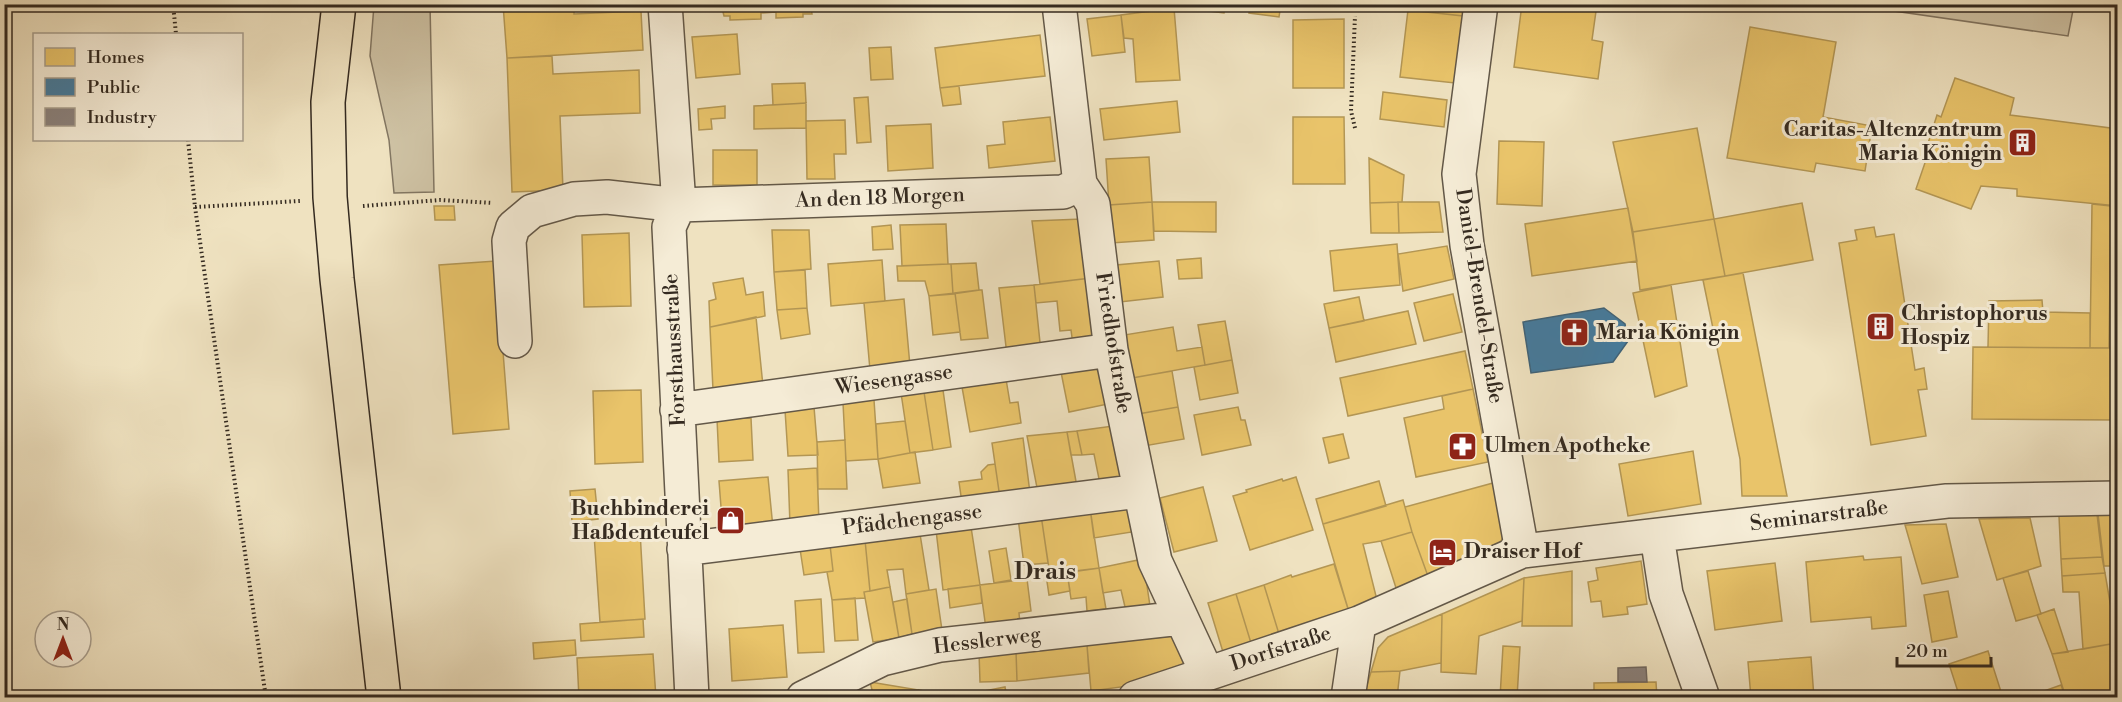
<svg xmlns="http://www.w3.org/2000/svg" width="2122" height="702" font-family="'Libre Bodoni',serif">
  <rect width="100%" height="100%" fill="#efe2c0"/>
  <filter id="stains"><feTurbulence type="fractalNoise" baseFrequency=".00333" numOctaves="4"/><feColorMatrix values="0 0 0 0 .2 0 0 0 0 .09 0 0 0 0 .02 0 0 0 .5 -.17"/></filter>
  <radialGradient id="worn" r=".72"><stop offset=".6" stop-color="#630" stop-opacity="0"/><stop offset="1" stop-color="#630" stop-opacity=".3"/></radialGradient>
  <path fill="#cfc3a5" stroke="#827662" stroke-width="1.5" d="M 374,5 L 430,5 L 434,192 L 394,193 L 389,140 L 370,56 Z
    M 1852,5 L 2074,4 L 2074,5 L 2068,36 Z"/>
  <path fill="#e9c46a" stroke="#b39654" stroke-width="1.5" d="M 503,4 L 574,4 L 574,14 L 641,11 L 643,50 L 507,58 Z
    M 721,4 L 814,4 L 814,6 L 811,6 L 812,14 L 803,14 L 803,17 L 776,18 L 776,12 L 761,13 L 761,19 L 730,20 L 730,16 L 724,16 Z
    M 1192,4 L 1225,4 L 1224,13 L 1192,9 Z
    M 1250,4 L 1281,4 L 1279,17 L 1249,13 Z
    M 1409,4 L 1464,4 L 1463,16 L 1408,10 Z
    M 1522,4 L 1597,4 L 1592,40 L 1603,42 L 1598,79 L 1514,67 Z
    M 1174,8 L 1180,80 L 1136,82 L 1133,39 L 1124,38 L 1121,15 Z
    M 1408,10 L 1463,16 L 1455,83 L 1400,77 Z
    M 1121,15 L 1125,52 L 1092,56 L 1087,19 Z
    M 1344,19 L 1344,88 L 1293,88 L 1293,20 Z
    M 1750,27 L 1836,42 L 1823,117 L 1872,126 L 1865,171 L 1816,163 L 1814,172 L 1727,158 Z
    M 737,34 L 740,74 L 696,78 L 692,37 Z
    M 1040,35 L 1045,76 L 940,88 L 935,48 Z
    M 891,47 L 893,79 L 871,80 L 869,48 Z
    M 552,56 L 553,74 L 639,70 L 640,113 L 560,116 L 563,190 L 512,192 L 507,58 Z
    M 1955,78 L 2014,98 L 2010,115 L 2118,129 L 2118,206 L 2017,196 L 2017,189 L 1981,186 L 1971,209 L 1916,189 L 1927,157 L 1924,156 L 1937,115 L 1941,117 Z
    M 805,83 L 806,103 L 773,105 L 772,84 Z
    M 959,86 L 961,104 L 943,106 L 940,88 Z
    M 1383,92 L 1447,100 L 1444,127 L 1380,119 Z
    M 868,97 L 871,142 L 857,143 L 854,98 Z
    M 1177,101 L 1180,132 L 1104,140 L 1100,109 Z
    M 806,103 L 806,128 L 754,129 L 754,106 Z
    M 725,106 L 725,118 L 711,119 L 712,129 L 699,130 L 698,109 Z
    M 1050,117 L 1055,161 L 989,168 L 987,146 L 1005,144 L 1003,122 Z
    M 1293,117 L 1344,117 L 1345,184 L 1293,184 Z
    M 845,120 L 846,154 L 834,154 L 835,179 L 807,179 L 806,121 Z
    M 931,124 L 933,168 L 888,171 L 886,126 Z
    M 1697,128 L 1714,219 L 1633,232 L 1613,142 Z
    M 1499,141 L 1544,142 L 1542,206 L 1497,204 Z
    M 713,150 L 757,150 L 757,185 L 713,185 Z
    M 1149,157 L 1152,202 L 1109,205 L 1106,159 Z
    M 1369,158 L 1404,175 L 1402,202 L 1370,203 Z
    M 1152,202 L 1216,202 L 1216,232 L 1154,231 Z
    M 1152,202 L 1154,240 L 1111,243 L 1109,205 Z
    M 1398,202 L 1399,233 L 1371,233 L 1370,203 Z
    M 1398,202 L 1439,202 L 1443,232 L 1399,233 Z
    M 1802,203 L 1813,260 L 1725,276 L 1714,219 Z
    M 2092,204 L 2111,206 L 2109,348 L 2090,348 Z
    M 434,206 L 454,206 L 455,220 L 435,220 Z
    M 1628,208 L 1637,261 L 1532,276 L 1525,224 Z
    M 1082,219 L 1091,278 L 1040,284 L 1032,221 Z
    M 1714,219 L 1725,276 L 1640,290 L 1633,232 Z
    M 946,224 L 948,264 L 902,266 L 900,225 Z
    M 891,225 L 893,249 L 873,250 L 872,227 Z
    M 1874,227 L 1876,237 L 1894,234 L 1915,370 L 1924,368 L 1927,389 L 1918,390 L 1926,436 L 1871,445 L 1839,243 L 1857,240 L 1855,230 Z
    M 772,230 L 809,230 L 811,269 L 774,272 Z
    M 629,233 L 631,306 L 584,307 L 582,235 Z
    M 1397,244 L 1400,285 L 1334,291 L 1330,251 Z
    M 1447,246 L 1454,279 L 1403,291 L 1398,254 Z
    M 1201,258 L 1202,278 L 1179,279 L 1177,260 Z
    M 882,260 L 885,301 L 831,306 L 828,264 Z
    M 496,261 L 509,429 L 453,434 L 439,265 Z
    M 1159,261 L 1163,297 L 1120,302 L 1116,265 Z
    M 2117,261 L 2118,348 L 2109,348 L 2110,278 L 2114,278 Z
    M 976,263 L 979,290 L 953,294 L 951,264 Z
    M 948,264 L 951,264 L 953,294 L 929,296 L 925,281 L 898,281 L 897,266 Z
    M 805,270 L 807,308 L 777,310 L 774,272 Z
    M 1743,273 L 1787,496 L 1742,496 L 1740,459 L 1703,280 Z
    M 743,278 L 746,295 L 763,292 L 765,316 L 710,327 L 709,301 L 716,299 L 713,283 Z
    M 1091,278 L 1098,343 L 1073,345 L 1071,330 L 1060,331 L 1057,301 L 1036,303 L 1034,285 Z
    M 1034,285 L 1041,352 L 1007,355 L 999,288 Z
    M 1671,285 L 1687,386 L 1655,397 L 1633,293 Z
    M 979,290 L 982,290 L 988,338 L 961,340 L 955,293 Z
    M 955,293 L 960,332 L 933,335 L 929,296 Z
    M 1453,294 L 1462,332 L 1424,341 L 1414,303 Z
    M 1359,297 L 1364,321 L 1329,328 L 1324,304 Z
    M 904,299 L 910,366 L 870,370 L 864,303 Z
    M 2042,300 L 2043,312 L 2090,313 L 2090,348 L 1988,347 L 1989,301 Z
    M 807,308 L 810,334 L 781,339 L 777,310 Z
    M 1408,311 L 1416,344 L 1336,362 L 1329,328 Z
    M 756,317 L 763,386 L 713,390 L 710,327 Z
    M 1225,321 L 1232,360 L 1205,365 L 1198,325 Z
    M 1173,327 L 1177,351 L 1202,347 L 1205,365 L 1132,378 L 1124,335 Z
    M 1973,347 L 2118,348 L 2118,420 L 1972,419 Z
    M 1465,351 L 1473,389 L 1348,416 L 1340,378 Z
    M 1232,360 L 1238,393 L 1200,400 L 1194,367 Z
    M 1101,365 L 1108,404 L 1069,412 L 1061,372 Z
    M 1172,371 L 1178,407 L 1138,414 L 1132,378 Z
    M 1006,379 L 1010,403 L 1018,402 L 1021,423 L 970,432 L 962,387 Z
    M 1473,389 L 1488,462 L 1416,477 L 1404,418 L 1444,409 L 1442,396 Z
    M 641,390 L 643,462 L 595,464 L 593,391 Z
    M 943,390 L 951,447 L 933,450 L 924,392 Z
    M 924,392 L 933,450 L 910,453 L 901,393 Z
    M 874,400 L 878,459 L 846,461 L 843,403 Z
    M 814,407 L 818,455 L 788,456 L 785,410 Z
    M 1178,407 L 1184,439 L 1144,446 L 1138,414 Z
    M 1238,407 L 1241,420 L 1245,420 L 1251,445 L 1202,455 L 1194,415 Z
    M 751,418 L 753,460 L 719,462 L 717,419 Z
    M 905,421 L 910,453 L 878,459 L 876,424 Z
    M 1113,426 L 1124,480 L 1100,484 L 1094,454 L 1082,455 L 1077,431 Z
    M 1077,431 L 1082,455 L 1071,455 L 1067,432 Z
    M 1067,432 L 1077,487 L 1038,493 L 1027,436 Z
    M 1343,434 L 1349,458 L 1329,463 L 1323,438 Z
    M 1023,438 L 1030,493 L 1000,498 L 992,443 Z
    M 845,440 L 847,489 L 818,489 L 817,442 Z
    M 1693,451 L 1701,504 L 1628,516 L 1619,464 Z
    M 915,452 L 920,483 L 883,488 L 878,459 Z
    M 995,464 L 1000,498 L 962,503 L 959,482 L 982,479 L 981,472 L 988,465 Z
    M 817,468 L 819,523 L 790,525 L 788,470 Z
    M 768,477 L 773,528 L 723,533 L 719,481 Z
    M 1296,477 L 1313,530 L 1250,550 L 1233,496 L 1247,492 L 1246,490 L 1282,479 L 1283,481 Z
    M 1379,481 L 1386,506 L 1323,524 L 1316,499 Z
    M 1493,483 L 1503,538 L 1496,549 L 1429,579 L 1412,532 L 1405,507 Z
    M 1203,487 L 1217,541 L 1174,552 L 1160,498 Z
    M 595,489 L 598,519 L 572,522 L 570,491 Z
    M 1403,500 L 1412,532 L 1381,541 L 1363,544 L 1377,600 L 1349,612 L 1323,524 Z
    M 1127,502 L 1132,532 L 1094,538 L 1090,508 Z
    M 1090,508 L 1099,568 L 1050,575 L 1041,515 Z
    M 2097,514 L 2102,557 L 2061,559 L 2059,516 Z
    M 2098,514 L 2118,514 L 2118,566 L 2104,566 Z
    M 1041,515 L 1048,563 L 1024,565 L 1018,518 Z
    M 2030,518 L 2041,566 L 1997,580 L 1979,519 Z
    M 1946,524 L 1958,577 L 1922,584 L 1905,525 Z
    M 971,527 L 980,585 L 943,590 L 936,530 Z
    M 640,531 L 645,619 L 600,622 L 594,534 Z
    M 1412,532 L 1429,579 L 1397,591 L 1381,541 Z
    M 920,534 L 929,590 L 906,594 L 903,569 L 887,570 L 890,587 L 870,591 L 865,540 Z
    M 865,540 L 870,591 L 864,592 L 865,598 L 832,600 L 827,572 L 833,571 L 830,545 Z
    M 830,545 L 833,571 L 804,575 L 800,549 Z
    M 1006,548 L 1011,580 L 994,583 L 989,551 Z
    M 1863,556 L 1864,560 L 1901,557 L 1906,626 L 1872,629 L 1871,617 L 1811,622 L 1806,562 Z
    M 2102,557 L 2105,573 L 2062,576 L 2061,559 Z
    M 1143,559 L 1150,606 L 1126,611 L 1121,590 L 1103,593 L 1099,568 Z
    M 1641,561 L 1647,604 L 1627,607 L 1628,614 L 1603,617 L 1601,601 L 1591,602 L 1588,582 L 1598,580 L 1596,568 Z
    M 1775,563 L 1782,621 L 1715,630 L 1707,571 Z
    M 1334,564 L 1349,612 L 1279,634 L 1264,585 L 1291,575 L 1292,577 Z
    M 1099,568 L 1106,609 L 1087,611 L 1086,597 L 1071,599 L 1067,572 Z
    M 1572,571 L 1572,626 L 1522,626 L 1524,578 Z
    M 2028,571 L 2041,614 L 2016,621 L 2003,578 Z
    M 1067,572 L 1070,591 L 1049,595 L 1046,575 Z
    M 2105,573 L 2117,643 L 2083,649 L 2079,592 L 2063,592 L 2062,576 Z
    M 1524,578 L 1522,621 L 1479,636 L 1476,674 L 1441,672 L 1442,614 Z
    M 1027,579 L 1031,611 L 1019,613 L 1020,624 L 986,629 L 980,585 Z
    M 980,585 L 982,603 L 950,608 L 948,589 Z
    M 1264,585 L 1279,634 L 1251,643 L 1236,594 Z
    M 890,587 L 899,638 L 873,642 L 864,592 Z
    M 936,589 L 942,630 L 912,634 L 906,594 Z
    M 1948,591 L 1957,637 L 1932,642 L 1924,595 Z
    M 1236,594 L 1251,643 L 1223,652 L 1208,603 Z
    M 855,598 L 858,640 L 835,641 L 832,600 Z
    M 821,599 L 824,652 L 798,653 L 795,601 Z
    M 907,599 L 912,634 L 899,638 L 893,602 Z
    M 2054,609 L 2068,652 L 2052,654 L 2037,615 Z
    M 1442,614 L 1441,663 L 1400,671 L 1371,672 L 1378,648 L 1388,637 Z
    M 643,619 L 644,637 L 581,641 L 580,624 Z
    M 783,625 L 787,677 L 732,681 L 729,629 Z
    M 1173,636 L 1189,678 L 1091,691 L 1087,645 Z
    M 575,640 L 576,655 L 534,659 L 533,643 Z
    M 2117,643 L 2118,698 L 2066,698 L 2052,654 Z
    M 1087,645 L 1089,673 L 1017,681 L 1016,651 Z
    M 1503,646 L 1520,647 L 1517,698 L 1500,698 Z
    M 1016,651 L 1017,681 L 980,682 L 979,652 Z
    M 1988,651 L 2003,698 L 1960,698 L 1949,664 Z
    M 653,654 L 656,698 L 579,698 L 577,658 Z
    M 1811,657 L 1814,698 L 1751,698 L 1748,662 Z
    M 1400,671 L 1397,698 L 1363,698 L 1371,672 Z
    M 870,682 L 919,690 L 918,698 L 874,698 Z
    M 1656,682 L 1657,698 L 1594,698 L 1594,683 Z
    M 2061,685 L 2066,698 L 2024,698 Z
    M 1005,687 L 1007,698 L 980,698 L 979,692 Z
    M 919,690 L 956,698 L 918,698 Z
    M 1053,692 L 1054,698 L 1023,698 Z"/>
  <path fill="#457b9d" stroke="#406378" stroke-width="1.5" d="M 1604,308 L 1625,324 L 1628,341 L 1613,362 L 1531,373 L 1523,322 Z"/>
  <path fill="#8a817c" stroke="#706760" stroke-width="1.5" d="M 1646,667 L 1647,682 L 1618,682 L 1618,668 Z"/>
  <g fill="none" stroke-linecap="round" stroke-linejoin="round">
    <defs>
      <path id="minor" d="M 665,4 L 679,205 L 669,227 L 692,698
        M 1059,4 L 1080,184 L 1093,204 L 1111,350 L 1155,561 L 1207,673
        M 1481,4 L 1459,174 L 1467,245 L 1522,551
        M 515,341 L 509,241 L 513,227 L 532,211 L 574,199 L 607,197 L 679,205 L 1063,192 L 1080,184
        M 677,410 L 1111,350
        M 1657,536 L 1666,594 L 1703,698
        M 684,549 L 1139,491
        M 803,698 L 882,659 L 940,645 L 1181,618
        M 1135,698 L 1359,623
        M 1348,698 L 1359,623 L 1522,551 L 1947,501 L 2118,498"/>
      <path id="major" d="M 339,4 L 328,102 L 330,197 L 337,279 L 384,698"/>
    </defs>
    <use href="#minor" stroke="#635848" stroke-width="36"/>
    <use href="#major" stroke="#342a20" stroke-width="36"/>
    <path stroke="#342a20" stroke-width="4" stroke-dasharray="1.5 3" stroke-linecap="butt" d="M 173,4 L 176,34
      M 1355,128 L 1351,111 L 1355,16
      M 188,140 L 195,207 L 266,698
      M 363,206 L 440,200 L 493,203
      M 195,207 L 300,201"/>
    <use href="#minor" stroke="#f5ecd6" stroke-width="33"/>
    <use href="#major" stroke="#efe2c0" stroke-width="33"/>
  </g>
  <defs>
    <symbol id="building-square" viewBox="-11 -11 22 22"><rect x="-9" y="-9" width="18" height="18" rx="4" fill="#8f2418" stroke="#f5ecd6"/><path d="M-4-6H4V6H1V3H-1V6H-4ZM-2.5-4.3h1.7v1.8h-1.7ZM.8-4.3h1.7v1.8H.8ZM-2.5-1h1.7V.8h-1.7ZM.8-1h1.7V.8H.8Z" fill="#fff"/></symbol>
    <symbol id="church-square" viewBox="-11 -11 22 22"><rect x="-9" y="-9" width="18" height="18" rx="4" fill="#8f2418" stroke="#f5ecd6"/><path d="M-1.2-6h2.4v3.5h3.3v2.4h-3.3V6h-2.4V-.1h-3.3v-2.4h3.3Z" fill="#fff"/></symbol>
    <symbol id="pharmacy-square" viewBox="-11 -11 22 22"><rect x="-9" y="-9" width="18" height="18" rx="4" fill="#8f2418" stroke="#f5ecd6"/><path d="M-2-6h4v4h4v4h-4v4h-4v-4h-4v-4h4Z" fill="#fff"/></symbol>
    <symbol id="shop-square" viewBox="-11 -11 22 22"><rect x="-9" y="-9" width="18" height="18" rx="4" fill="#8f2418" stroke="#f5ecd6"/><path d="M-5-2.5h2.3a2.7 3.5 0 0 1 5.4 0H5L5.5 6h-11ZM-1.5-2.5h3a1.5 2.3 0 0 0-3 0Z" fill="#fff"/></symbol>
    <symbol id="hotel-square" viewBox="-11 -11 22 22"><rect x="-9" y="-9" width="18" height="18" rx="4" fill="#8f2418" stroke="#f5ecd6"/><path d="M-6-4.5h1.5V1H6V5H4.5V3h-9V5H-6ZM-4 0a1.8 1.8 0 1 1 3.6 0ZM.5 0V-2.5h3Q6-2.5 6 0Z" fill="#fff"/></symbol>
  </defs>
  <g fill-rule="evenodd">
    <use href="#building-square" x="2006" y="126" width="33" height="33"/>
    <use href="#building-square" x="1864" y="310" width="33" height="33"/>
    <use href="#church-square" x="1558" y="316" width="33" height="33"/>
    <use href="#pharmacy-square" x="1446" y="430" width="33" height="33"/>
    <use href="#shop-square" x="714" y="504" width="33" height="33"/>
    <use href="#hotel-square" x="1426" y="536" width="33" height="33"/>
  </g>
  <g text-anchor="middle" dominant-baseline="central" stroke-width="6" stroke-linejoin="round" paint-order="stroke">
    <g font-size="21" font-weight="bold" fill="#342a20" stroke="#f5ecd6" text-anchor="start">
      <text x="2002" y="130" text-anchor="end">Caritas-Altenzentrum<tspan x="2002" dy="24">Maria Königin</tspan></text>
      <text x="1901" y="314">Christophorus<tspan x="1901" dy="24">Hospiz</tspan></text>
      <text x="1596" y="333">Maria Königin</text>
      <text x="1484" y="446">Ulmen Apotheke</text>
      <text x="709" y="509" text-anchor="end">Buchbinderei<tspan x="709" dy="24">Haßdenteufel</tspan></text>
      <text x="1464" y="552">Draiser Hof</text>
    </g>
    <g font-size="21" fill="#342a20" stroke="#f5ecd6">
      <text transform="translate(880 198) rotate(-2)">An den 18 Morgen</text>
      <text transform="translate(1479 296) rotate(81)">Daniel-Brendel-Straße</text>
      <text transform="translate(1113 343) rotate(81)">Friedhofstraße</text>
      <text transform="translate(675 350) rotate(-93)">Forsthausstraße</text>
      <text transform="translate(894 380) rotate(-8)">Wiesengasse</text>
      <text transform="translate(1819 516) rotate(-7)">Seminarstraße</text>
      <text transform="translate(912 520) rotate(-7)">Pfädchengasse</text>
      <text transform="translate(987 641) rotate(-7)">Hesslerweg</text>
      <text transform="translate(1281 649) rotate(-18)">Dorfstraße</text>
    </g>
    <g font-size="24" font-weight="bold" fill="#342a20" stroke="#f5ecd6">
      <text x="1045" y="572">Drais</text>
    </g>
  </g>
  <rect width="2122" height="702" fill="none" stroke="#efe2c0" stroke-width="24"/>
  <rect x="6" y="6" width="2110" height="690" fill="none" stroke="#342a20" stroke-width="3"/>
  <rect x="12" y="12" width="2098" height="678" fill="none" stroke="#342a20" stroke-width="1.5"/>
  <rect x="33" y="33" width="210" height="108" fill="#f5ecd6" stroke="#a89e8d" stroke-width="1.5"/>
  <rect x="45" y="48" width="30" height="18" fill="#e9c46a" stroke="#a89e8d" stroke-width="1.5"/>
  <text x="87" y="63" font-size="18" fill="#342a20">Homes</text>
  <rect x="45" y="78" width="30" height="18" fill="#457b9d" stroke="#a89e8d" stroke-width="1.5"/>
  <text x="87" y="93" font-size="18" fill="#342a20">Public</text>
  <rect x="45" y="108" width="30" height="18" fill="#8a817c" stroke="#a89e8d" stroke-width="1.5"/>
  <text x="87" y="123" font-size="18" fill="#342a20">Industry</text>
  <g transform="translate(63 639)"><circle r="28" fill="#f5ecd6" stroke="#a89e8d" stroke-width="1.5"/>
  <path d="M0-4.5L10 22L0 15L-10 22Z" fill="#8f2418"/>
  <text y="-9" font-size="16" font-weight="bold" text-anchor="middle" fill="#342a20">N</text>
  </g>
  <path d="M1897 657v9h94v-9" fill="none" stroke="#342a20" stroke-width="3"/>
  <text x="1906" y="657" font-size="18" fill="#342a20" stroke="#f5ecd6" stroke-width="4.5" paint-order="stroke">20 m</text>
  <rect width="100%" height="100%" filter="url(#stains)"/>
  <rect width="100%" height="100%" fill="url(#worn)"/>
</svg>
